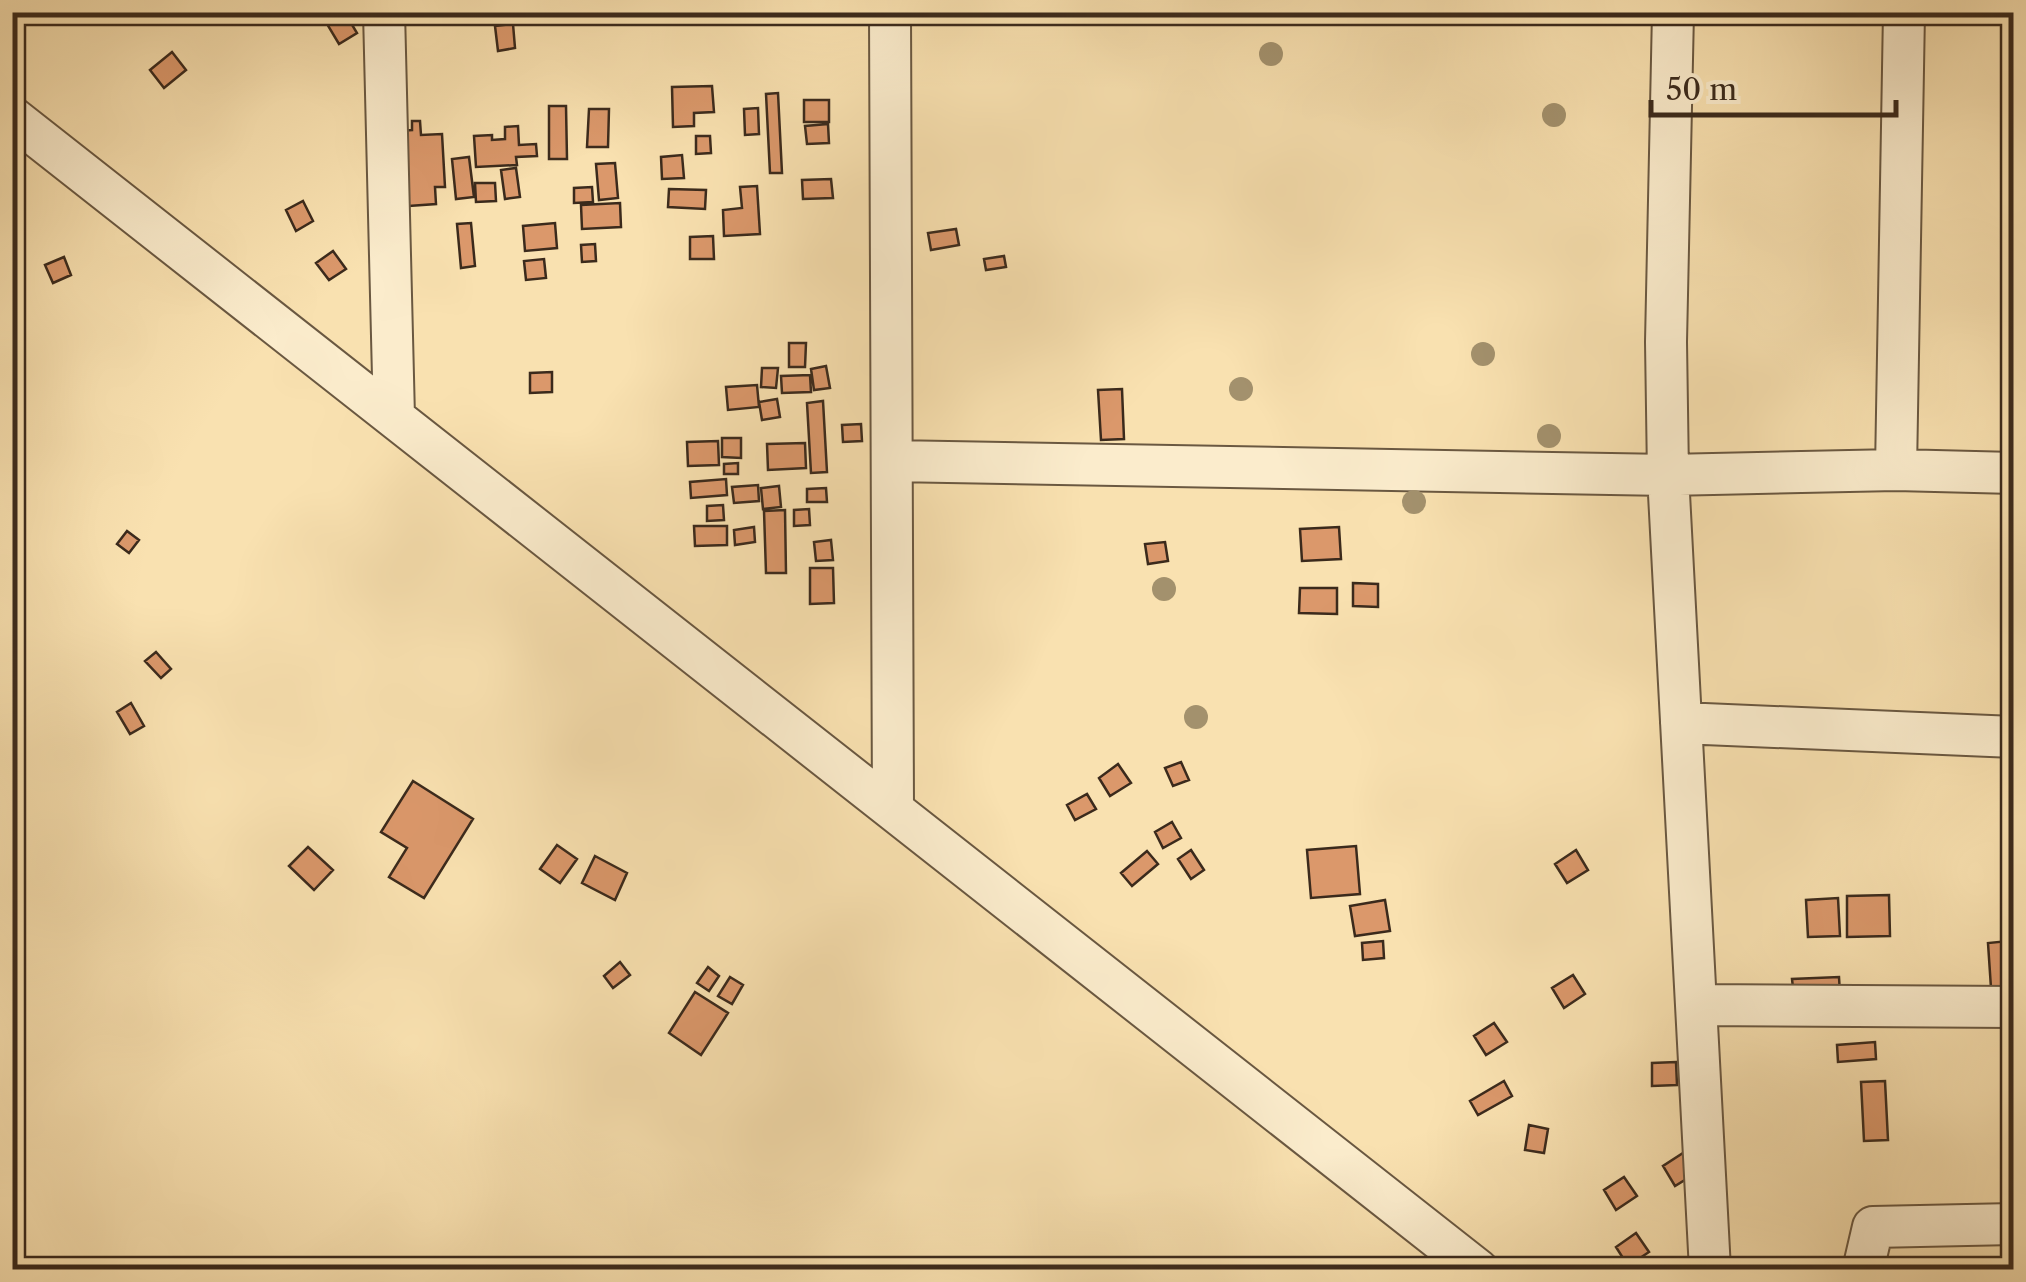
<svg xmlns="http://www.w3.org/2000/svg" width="2026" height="1282" font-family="'Libre Caslon Text',serif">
  <rect width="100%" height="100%" fill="#f9e1b0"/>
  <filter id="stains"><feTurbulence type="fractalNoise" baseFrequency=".002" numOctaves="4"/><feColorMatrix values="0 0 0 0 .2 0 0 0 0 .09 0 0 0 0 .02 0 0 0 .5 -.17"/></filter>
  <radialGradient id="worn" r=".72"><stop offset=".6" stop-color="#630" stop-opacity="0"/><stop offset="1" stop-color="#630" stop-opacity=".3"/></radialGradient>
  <path fill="#db986b" stroke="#3b2a1c" stroke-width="2.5" d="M 345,13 L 357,33 L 339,44 L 327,24 Z
    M 513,24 L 515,48 L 498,51 L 495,26 Z
    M 172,52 L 186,70 L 164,88 L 150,70 Z
    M 712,86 L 714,112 L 694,113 L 694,126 L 673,127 L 672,87 Z
    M 778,93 L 782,173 L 770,173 L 766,94 Z
    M 804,100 L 829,100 L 829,122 L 804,122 Z
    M 549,106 L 566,106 L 567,159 L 549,159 Z
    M 758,108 L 759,134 L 745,135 L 744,109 Z
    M 589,109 L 609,109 L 608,147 L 587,147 Z
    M 412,121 L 420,121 L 421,135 L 442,134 L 445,187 L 435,187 L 436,204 L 395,207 L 397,131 L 412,130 Z
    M 828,124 L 829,143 L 807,144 L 805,126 Z
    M 518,126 L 519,145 L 536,144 L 537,156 L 516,157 L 517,165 L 476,167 L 474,136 L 492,135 L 492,140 L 505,139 L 505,127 Z
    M 696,136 L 710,136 L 711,153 L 696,154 Z
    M 682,155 L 684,178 L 662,179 L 661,157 Z
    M 469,157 L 474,197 L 456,199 L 452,159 Z
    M 615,163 L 618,198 L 599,200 L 596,164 Z
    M 516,168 L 520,197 L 505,199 L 501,170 Z
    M 831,179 L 833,198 L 803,199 L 802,180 Z
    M 475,183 L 495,183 L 496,201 L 476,202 Z
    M 757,186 L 760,234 L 724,236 L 723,210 L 742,208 L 740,187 Z
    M 592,187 L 593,202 L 574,203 L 574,188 Z
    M 669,189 L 706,190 L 705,209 L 668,207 Z
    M 303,201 L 313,221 L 296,231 L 286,210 Z
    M 620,203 L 621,227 L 582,229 L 581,205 Z
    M 471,223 L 475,266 L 461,268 L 457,224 Z
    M 555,223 L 557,248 L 525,251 L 523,226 Z
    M 956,229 L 959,245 L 931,250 L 928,233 Z
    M 713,236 L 714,259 L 690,259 L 690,237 Z
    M 595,244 L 596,261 L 582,262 L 581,245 Z
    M 333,251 L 346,269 L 329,280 L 316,263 Z
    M 1004,256 L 1006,267 L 986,270 L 984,259 Z
    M 64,257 L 71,275 L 53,283 L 45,265 Z
    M 544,259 L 546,278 L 526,280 L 524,261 Z
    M 789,343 L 806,343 L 805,367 L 789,367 Z
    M 826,366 L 830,388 L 814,390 L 811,369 Z
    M 762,368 L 778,368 L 776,388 L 761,387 Z
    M 552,372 L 552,392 L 530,393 L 530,373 Z
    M 810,375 L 811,392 L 782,393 L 781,376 Z
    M 757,385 L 759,407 L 728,410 L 726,387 Z
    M 1122,389 L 1124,439 L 1101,440 L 1098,390 Z
    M 777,399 L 780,417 L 762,420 L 759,402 Z
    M 823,401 L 827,472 L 811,473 L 807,403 Z
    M 861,424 L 862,441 L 843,442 L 842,425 Z
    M 722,438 L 741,438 L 741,458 L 722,457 Z
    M 718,441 L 719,465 L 688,466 L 687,442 Z
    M 805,443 L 806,468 L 768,470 L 767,444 Z
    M 738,463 L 738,474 L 724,474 L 724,464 Z
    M 726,479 L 727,495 L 691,498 L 690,482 Z
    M 758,485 L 759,501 L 734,503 L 732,487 Z
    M 779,486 L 781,507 L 763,509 L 761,488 Z
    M 826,488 L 827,502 L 807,502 L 807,489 Z
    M 723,505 L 724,520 L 707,521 L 707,506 Z
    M 809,509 L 810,525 L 794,526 L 794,510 Z
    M 785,510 L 786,573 L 766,573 L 764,511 Z
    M 694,526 L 727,526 L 727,545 L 695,546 Z
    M 754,527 L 755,542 L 735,545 L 734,530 Z
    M 1339,527 L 1341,559 L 1302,561 L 1300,529 Z
    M 127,531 L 139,540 L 129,553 L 117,544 Z
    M 831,540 L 833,560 L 816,561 L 814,542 Z
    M 1165,542 L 1168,561 L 1148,564 L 1145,544 Z
    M 810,568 L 833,568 L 834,603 L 810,604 Z
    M 1353,583 L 1378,584 L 1378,607 L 1353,606 Z
    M 1300,588 L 1337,588 L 1337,614 L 1299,613 Z
    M 156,652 L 171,669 L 161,678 L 145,661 Z
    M 131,703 L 144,726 L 130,734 L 117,712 Z
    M 1181,762 L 1189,780 L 1173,786 L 1165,768 Z
    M 1118,764 L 1131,783 L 1110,796 L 1099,778 Z
    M 413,781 L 473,819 L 424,898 L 389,877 L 407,848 L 381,832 Z
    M 1087,794 L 1096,809 L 1075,820 L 1067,805 Z
    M 1172,822 L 1181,838 L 1163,848 L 1155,832 Z
    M 557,845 L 577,859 L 560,883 L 540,869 Z
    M 1356,846 L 1360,894 L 1311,898 L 1307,850 Z
    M 308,847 L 333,870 L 314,890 L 289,866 Z
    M 1191,850 L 1204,870 L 1191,879 L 1178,859 Z
    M 1576,850 L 1588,870 L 1567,883 L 1555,864 Z
    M 1147,851 L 1158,864 L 1132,886 L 1121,873 Z
    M 595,856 L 627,873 L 615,900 L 582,883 Z
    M 1889,895 L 1890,936 L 1847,937 L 1847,896 Z
    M 1838,898 L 1840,936 L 1808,937 L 1806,900 Z
    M 1385,900 L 1390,931 L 1355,936 L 1350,906 Z
    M 1383,941 L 1384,958 L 1363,960 L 1362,943 Z
    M 2008,941 L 2012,987 L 1991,988 L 1988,943 Z
    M 620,962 L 630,975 L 613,988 L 604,976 Z
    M 708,967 L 719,976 L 709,991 L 697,983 Z
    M 1573,975 L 1585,994 L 1564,1008 L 1552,988 Z
    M 730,977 L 743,985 L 732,1004 L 718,996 Z
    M 1839,977 L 1840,994 L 1794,997 L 1792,979 Z
    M 695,992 L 728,1013 L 701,1055 L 669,1033 Z
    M 1494,1023 L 1507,1042 L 1486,1055 L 1474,1036 Z
    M 1875,1042 L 1876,1059 L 1838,1062 L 1837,1045 Z
    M 1676,1062 L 1677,1085 L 1652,1086 L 1652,1063 Z
    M 1504,1081 L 1512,1096 L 1478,1115 L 1470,1101 Z
    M 1885,1081 L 1888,1140 L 1864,1141 L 1861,1082 Z
    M 1529,1125 L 1548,1129 L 1544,1153 L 1525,1150 Z
    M 1683,1153 L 1696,1173 L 1675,1186 L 1663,1166 Z
    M 1624,1177 L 1637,1196 L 1616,1210 L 1604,1190 Z
    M 1636,1233 L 1649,1252 L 1628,1266 L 1616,1247 Z"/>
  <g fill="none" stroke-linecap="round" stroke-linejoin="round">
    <defs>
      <path id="minor" d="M 384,12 L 394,417
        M 890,12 L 893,809
        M 1673,12 L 1666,342 L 1668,475 L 1896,470 L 2014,473
        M 12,117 L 1478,1270
        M 892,461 L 1668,475 L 1710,1270
        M 1896,470 L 1904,12
        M 1681,723 L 2014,737
        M 1696,1005 L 2014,1007
        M 1863,1270 L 1873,1227 L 2014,1224"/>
    </defs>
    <use href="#minor" stroke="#6a5841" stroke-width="44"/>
    <use href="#minor" stroke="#fbeccc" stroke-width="40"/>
  </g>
  <g fill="#a3916d">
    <circle cx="1271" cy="54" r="12"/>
    <circle cx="1554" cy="115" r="12"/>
    <circle cx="1483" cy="354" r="12"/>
    <circle cx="1241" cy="389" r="12"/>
    <circle cx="1549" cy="436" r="12"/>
    <circle cx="1414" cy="502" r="12"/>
    <circle cx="1164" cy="589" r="12"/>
    <circle cx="1196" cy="717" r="12"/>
  </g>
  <rect width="2026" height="1282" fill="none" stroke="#f9e1b0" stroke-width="50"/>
  <rect x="15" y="15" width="1996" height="1252" fill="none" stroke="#3b2a1c" stroke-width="5"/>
  <rect x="25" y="25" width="1976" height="1232" fill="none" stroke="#3b2a1c" stroke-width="2.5"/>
  <path d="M1651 100v15h245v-15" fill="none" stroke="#3b2a1c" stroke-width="5"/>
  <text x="1666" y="100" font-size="30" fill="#3b2a1c" stroke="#fbeccc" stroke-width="8" paint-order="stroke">50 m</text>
  <rect width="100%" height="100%" filter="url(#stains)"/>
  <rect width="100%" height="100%" fill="url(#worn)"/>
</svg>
